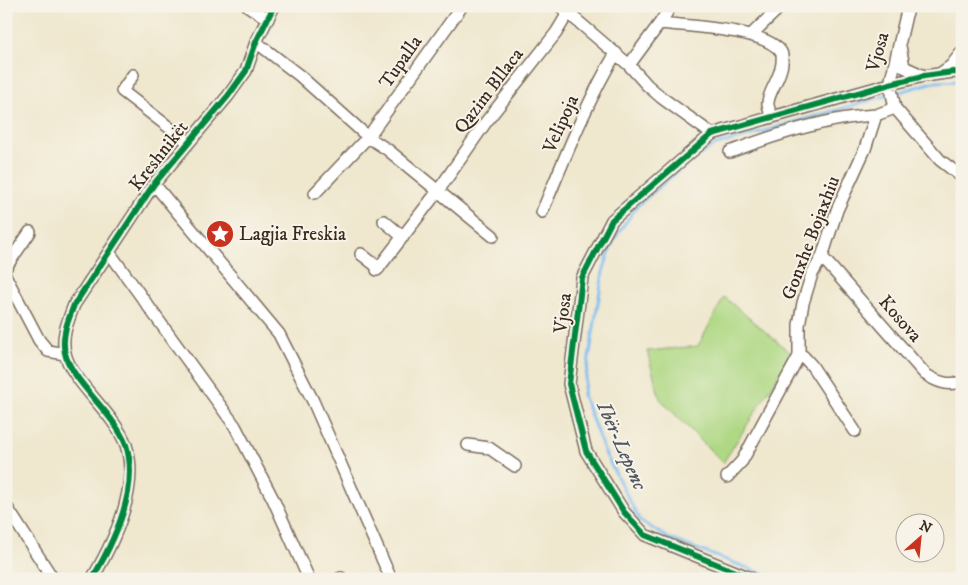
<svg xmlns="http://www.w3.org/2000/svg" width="968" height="585" font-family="'IM FELL DW Pica',serif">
  <rect width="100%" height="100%" fill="#f7f3e8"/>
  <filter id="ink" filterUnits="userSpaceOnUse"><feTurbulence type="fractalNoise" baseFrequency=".02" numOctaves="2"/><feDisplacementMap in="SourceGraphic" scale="10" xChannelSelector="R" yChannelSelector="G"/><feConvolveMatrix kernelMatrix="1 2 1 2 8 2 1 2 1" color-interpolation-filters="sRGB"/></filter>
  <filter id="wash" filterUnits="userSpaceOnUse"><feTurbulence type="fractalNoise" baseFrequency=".0096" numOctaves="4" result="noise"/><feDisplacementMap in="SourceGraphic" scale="20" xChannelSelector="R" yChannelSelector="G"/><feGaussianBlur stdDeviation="1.12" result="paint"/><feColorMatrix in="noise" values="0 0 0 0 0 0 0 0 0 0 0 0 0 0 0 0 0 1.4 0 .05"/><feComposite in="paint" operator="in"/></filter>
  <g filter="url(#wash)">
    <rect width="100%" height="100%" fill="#efe7ce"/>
    <path fill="#aed883" stroke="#748150" d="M 724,297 L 792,354 L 723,463 L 660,399 L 647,351 L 698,346 Z"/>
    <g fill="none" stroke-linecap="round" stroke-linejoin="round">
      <path stroke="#7ebef2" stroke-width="3" d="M 777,579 L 670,539 L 640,521 L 605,453 L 583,395 L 603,272 L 613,241 L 637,206 L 679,170 L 713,146 L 934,82 L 962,81"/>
    </g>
  </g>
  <g filter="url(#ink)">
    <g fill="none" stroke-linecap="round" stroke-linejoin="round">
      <defs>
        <path id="minor" d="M 248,6 L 268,19
          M 560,6 L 629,65 L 647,85 L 662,98 L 712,134
          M 910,6 L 906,15 L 890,84 L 895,108 L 940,160 L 962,177
          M 660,23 C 687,26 766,29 781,52 C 783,55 782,59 782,63 C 781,77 769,91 768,102 C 767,107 771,113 772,117
          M 751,35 L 781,6
          M 256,42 L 300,76 L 368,137 L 388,150 L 493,236
          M 900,46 L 904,67 L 924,76
          M 629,65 L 660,23 L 671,6
          M 941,73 L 951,66 L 962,52
          M 133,75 L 122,91 L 188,142
          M 730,152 C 774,135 830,117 876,115
          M 154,184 L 279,334 L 313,401 L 391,579
          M 315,193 L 368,137 L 462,6
          M 542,212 C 565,158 586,103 616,53
          M 384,221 L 403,237
          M 109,252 L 235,426 L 273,499 L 309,579
          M 361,254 L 379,268
          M 822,257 L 925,374 C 937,382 948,386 962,382
          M 6,267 L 30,232
          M 377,270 L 438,191 L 486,122 L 556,33 L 568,13
          M 6,277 L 39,340 L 48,351 L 65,354
          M 799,356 L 803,356 L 812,366 L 855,431
          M 468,445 L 489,448 L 515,466
          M 727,477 L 742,461 L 799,356 L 799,325 L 803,303 L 812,274 L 822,257 L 837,210 L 865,149 L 876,115 L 895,108
          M 6,506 L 53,579
          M 92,579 C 114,542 140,488 126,445 C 123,437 118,429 113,422 C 100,403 69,374 65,353 C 61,336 68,321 74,305 L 154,184 L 228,96 L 246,71 L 256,42 L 274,6
          M 339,579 L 341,578
          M 753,579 L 645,535 L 624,512 L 586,451 L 569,384 L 582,278 L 612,220 L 712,134 L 890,84 L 924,76 L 953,72 L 962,73"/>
      </defs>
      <use href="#minor" stroke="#7a6c5c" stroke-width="14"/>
      <use href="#minor" stroke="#fff" stroke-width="11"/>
      <defs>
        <path id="cycleway" d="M 92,579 C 114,542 140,488 126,445 C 123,437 118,429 113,422 C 100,403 69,374 65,353 C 61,336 68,321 74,305 L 154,184 L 228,96 L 246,71 L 256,42 L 274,6
          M 753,579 L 645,535 L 624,512 L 586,451 L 569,384 L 582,278 L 612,220 L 712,134 L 890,84 L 924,76 L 953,72 L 962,73"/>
      </defs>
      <use href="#cycleway" stroke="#f7f3e8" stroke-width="9"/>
      <use href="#cycleway" stroke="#00873e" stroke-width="6"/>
    </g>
  </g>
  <defs>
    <symbol id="sight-disc" viewBox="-11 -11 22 22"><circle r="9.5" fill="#c8321e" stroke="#f7f3e8"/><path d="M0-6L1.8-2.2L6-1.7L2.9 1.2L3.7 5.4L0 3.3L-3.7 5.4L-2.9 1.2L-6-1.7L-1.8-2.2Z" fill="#fff"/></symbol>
  </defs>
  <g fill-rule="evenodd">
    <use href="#sight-disc" x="204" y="218" width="32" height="32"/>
  </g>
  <g text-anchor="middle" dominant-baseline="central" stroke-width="4" stroke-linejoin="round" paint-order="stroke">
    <g font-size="19" fill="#3b2a1e" stroke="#f7f3e8">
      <text transform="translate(878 52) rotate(-74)">Vjosa</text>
      <text transform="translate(401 62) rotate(-55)">Tupalla</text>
      <text transform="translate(489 91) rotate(-53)">Qazim Bllaca</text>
      <text transform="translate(561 124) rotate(-66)">Velipoja</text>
      <text transform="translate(159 156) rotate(-52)">Kreshnikët</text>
      <text transform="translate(811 238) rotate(-69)">Gonxhe Bojaxhiu</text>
      <text transform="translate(563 313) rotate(-83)">Vjosa</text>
      <text transform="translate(900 319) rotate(49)">Kosova</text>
    </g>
    <g font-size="19" fill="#3b2a1e" stroke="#f7f3e8" text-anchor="start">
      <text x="239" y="234">Lagjia Freskia</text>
    </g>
    <g font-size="20" font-style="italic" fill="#4f565e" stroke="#f7f3e8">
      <text transform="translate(621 446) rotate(66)">Ibër-Lepenc</text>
    </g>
  </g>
  <rect width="968" height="585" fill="none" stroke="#f7f3e8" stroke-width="25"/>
  <g transform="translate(920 538) rotate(27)"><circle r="24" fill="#f7f3e8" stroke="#aca397"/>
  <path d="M0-4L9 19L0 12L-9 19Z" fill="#c8321e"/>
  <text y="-8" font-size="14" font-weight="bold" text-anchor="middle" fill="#3b2a1e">N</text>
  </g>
</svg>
